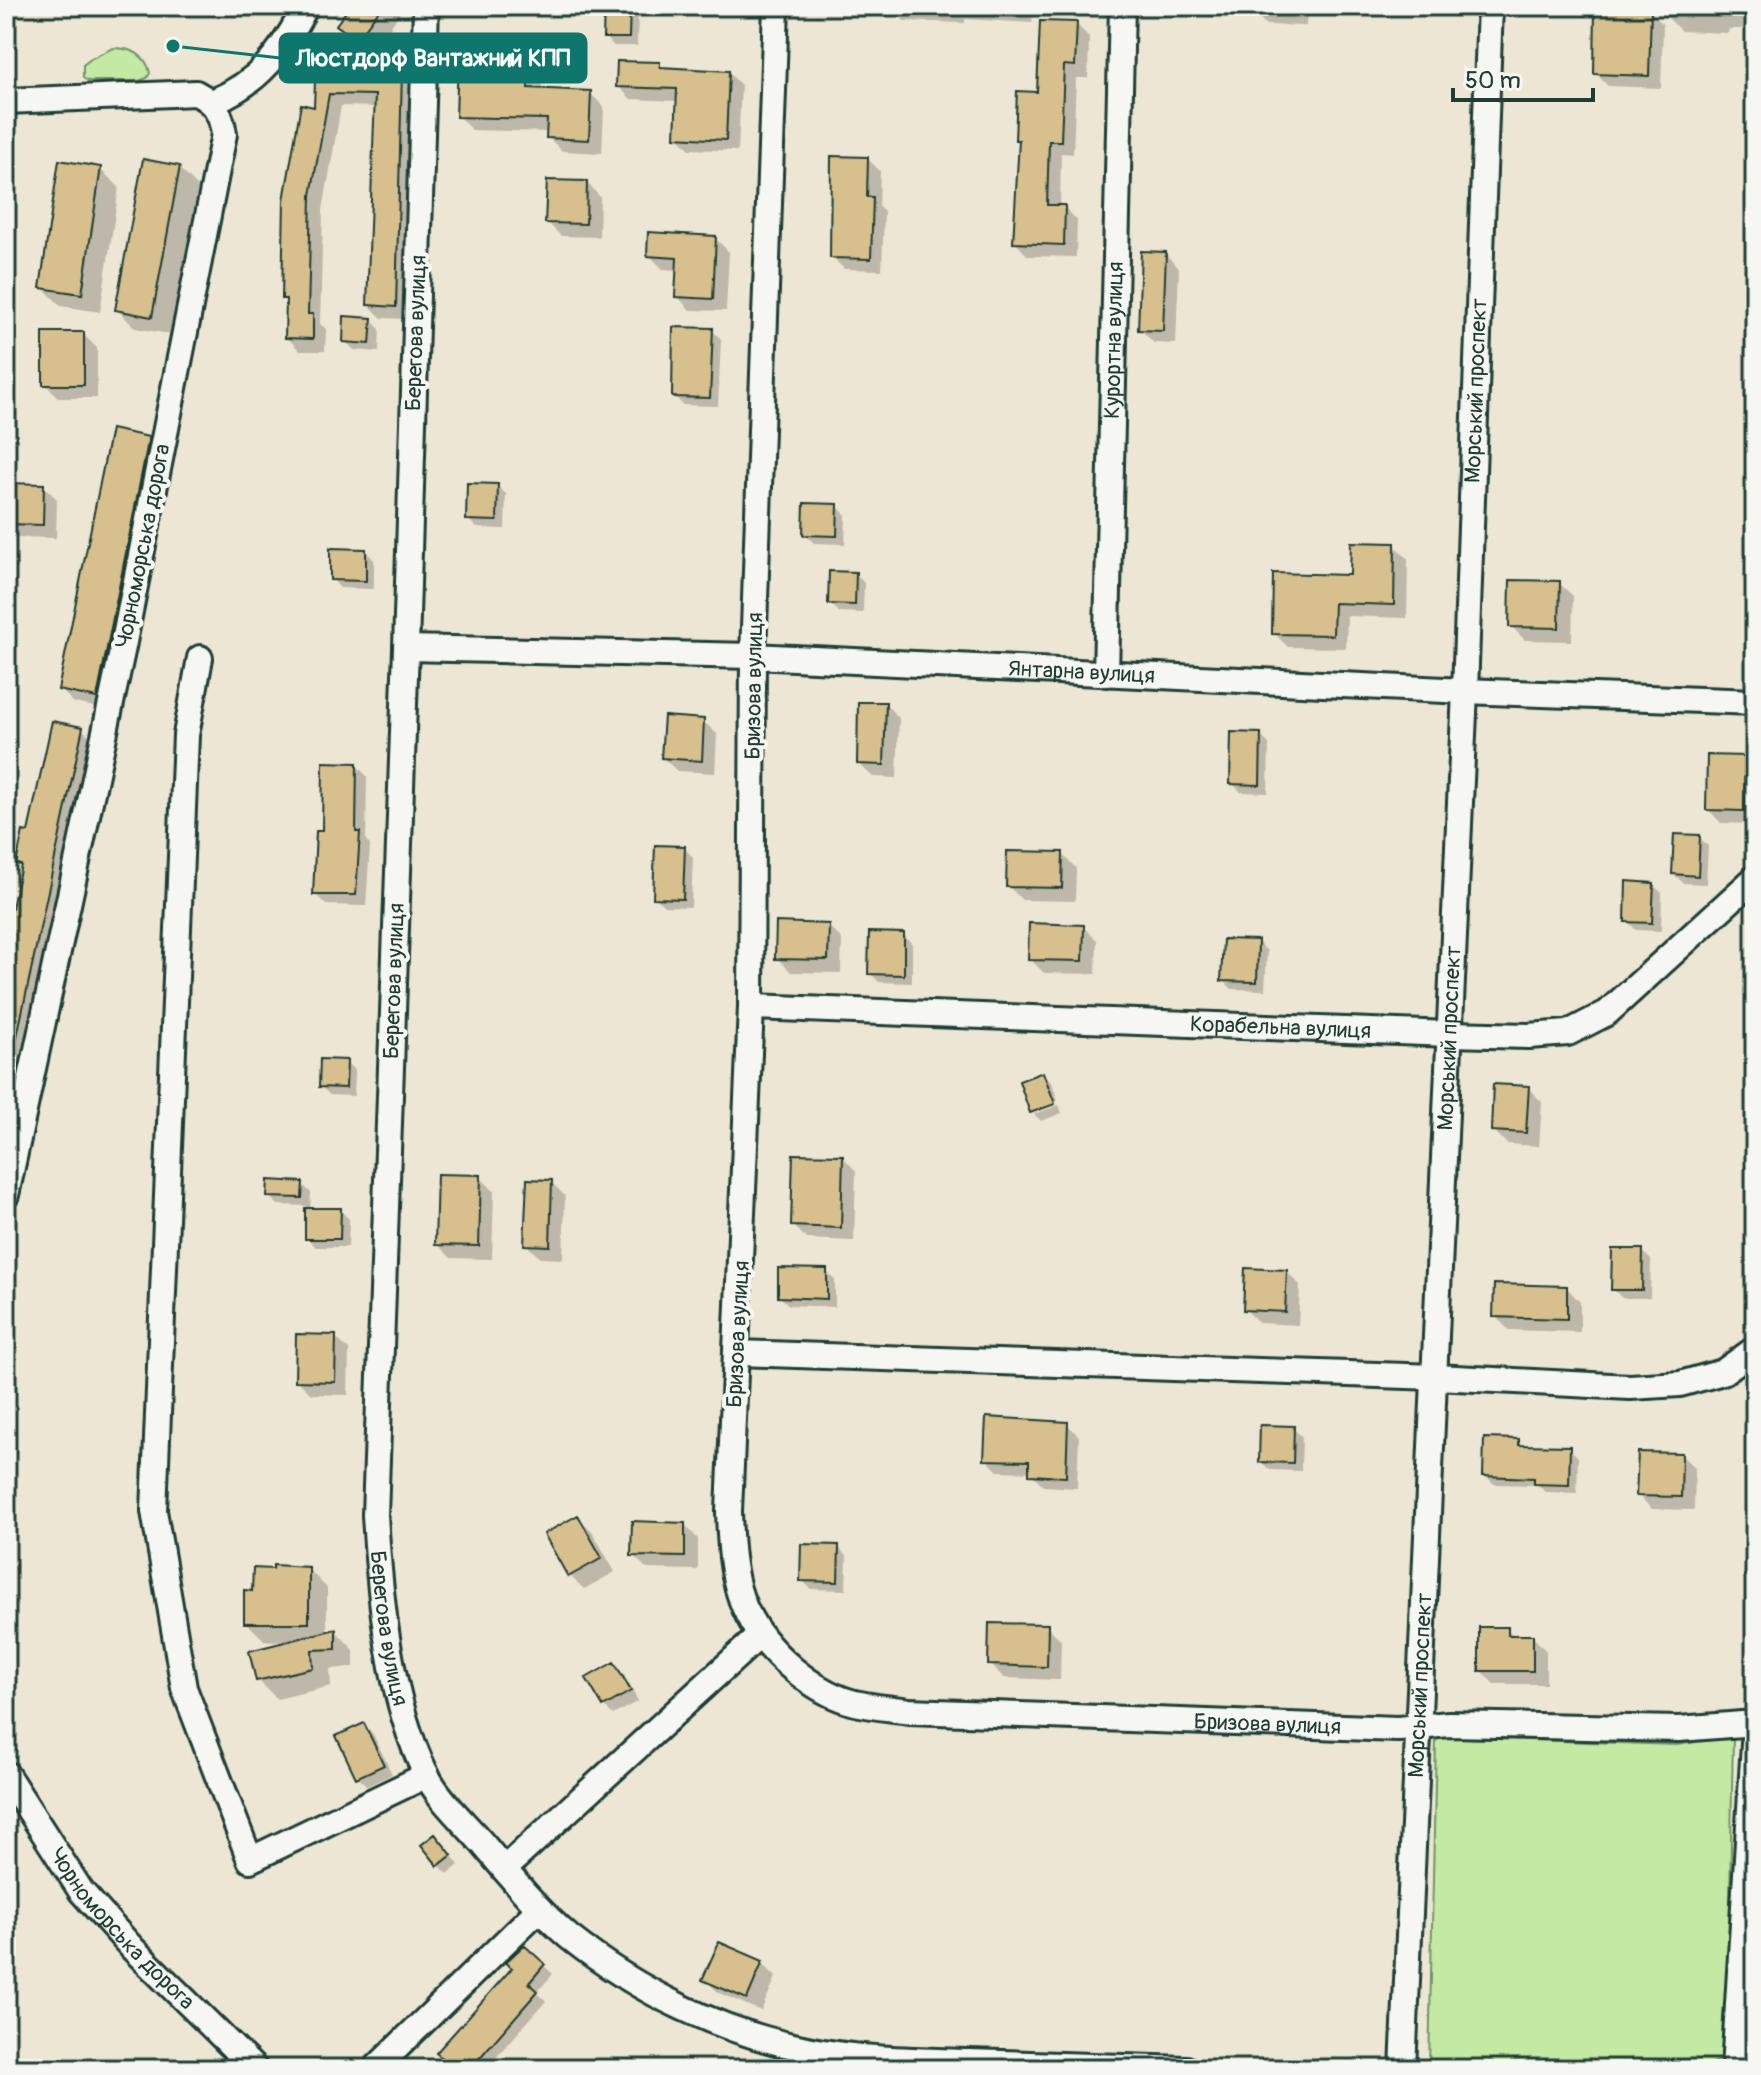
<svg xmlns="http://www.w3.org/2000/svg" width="1761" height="2075" font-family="Pangolin,sans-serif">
  <rect width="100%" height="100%" fill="#ede6d4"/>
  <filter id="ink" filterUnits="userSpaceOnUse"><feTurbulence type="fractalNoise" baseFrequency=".0125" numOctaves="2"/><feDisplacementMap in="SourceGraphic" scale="16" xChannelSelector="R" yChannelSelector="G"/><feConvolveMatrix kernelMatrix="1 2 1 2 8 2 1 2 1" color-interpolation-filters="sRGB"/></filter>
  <g filter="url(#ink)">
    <path fill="#c4e9a3" stroke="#72936c" stroke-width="2" d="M 113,48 C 131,48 146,54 150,73 L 147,78 L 139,81 L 88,81 L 83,78 L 83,65 L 92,58 Z
      M 1733,1736 L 1727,2057 L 1698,2069 L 1429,2069 L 1436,1737 L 1677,1745 Z"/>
    <path fill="#0003" d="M 353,6 L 405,6 L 372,53 L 339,25 Z
      M 606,6 L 638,6 L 637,46 L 614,46 L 605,37 Z
      M 890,6 L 1033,6 L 1032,23 L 965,19 L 965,23 L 904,21 Z
      M 1252,6 L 1307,6 L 1306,26 L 1266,25 L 1252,11 Z
      M 1597,6 L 1631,6 L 1631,10 L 1650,11 L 1663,24 L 1661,88 L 1608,86 L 1596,74 Z
      M 1668,6 L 1755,6 L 1755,29 L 1729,29 L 1728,33 L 1681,31 L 1667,17 Z
      M 1076,24 L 1089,37 L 1088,78 L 1076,78 L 1073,154 L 1061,153 L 1060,207 L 1064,207 L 1077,220 L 1076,257 L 1028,256 L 1015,242 L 1021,143 L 1017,139 Z
      M 332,39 L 346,52 L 345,71 L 401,73 L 414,86 L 408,319 L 382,318 L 369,305 L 376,107 L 341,106 L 323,210 L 320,324 L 326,329 L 325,351 L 300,351 L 287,337 L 288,302 L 284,298 L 316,109 L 318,58 L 314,55 Z
      M 528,61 L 542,75 L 542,91 L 590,93 L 604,107 L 602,153 L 562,151 L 548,137 L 549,132 L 472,130 L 458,116 Z
      M 659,64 L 664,69 L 729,73 L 741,85 L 738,151 L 690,149 L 677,136 L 679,101 L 631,99 L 618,86 Z
      M 868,159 L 880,171 L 879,207 L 884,212 L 882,270 L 844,269 L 832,257 Z
      M 179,168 L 198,187 L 170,334 L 135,328 L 117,309 Z
      M 100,169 L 119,187 L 100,312 L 61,306 L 42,287 Z
      M 587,183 L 600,197 L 599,237 L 561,236 L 547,222 Z
      M 715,238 L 729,252 L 726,311 L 690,310 L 677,296 L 678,270 L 663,269 L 649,255 Z
      M 1165,254 L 1179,268 L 1176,344 L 1154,343 L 1140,329 Z
      M 371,320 L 380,329 L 379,352 L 354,350 L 345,341 Z
      M 712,330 L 721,339 L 718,406 L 683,405 L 674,396 Z
      M 83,334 L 97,348 L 97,398 L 58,398 L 45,384 Z
      M 148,438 L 162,452 L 110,710 L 74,703 L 60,689 Z
      M 6,485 L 43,486 L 57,499 L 56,538 L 16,537 L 6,527 Z
      M 497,486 L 506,494 L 505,529 L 477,528 L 468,519 Z
      M 837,506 L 846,515 L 845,544 L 814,543 L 805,534 Z
      M 1394,545 L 1408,559 L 1407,618 L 1347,616 L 1346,648 L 1288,647 L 1274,633 Z
      M 366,551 L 374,560 L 374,589 L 340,588 L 332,579 Z
      M 855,574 L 864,583 L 863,613 L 839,612 L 830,603 Z
      M 1559,583 L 1573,596 L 1572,641 L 1525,640 L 1511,626 Z
      M 885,704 L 899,718 L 897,778 L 873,777 L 859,764 Z
      M 703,721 L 717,734 L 715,773 L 677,771 L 663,758 Z
      M 82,729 L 96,743 L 24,1076 L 6,1073 L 6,967 L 12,940 L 6,938 L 6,909 L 13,910 L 22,868 L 18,863 L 29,834 Z
      M 1260,735 L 1269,744 L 1268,793 L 1241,792 L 1232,783 Z
      M 1744,758 L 1755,769 L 1755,824 L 1721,823 L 1708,809 Z
      M 356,765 L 367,776 L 366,841 L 370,845 L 366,906 L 326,905 L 315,894 L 324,833 Z
      M 1699,837 L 1708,846 L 1706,884 L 1683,883 L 1674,874 Z
      M 684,848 L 693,857 L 691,907 L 664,906 L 655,897 Z
      M 1062,854 L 1076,868 L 1075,901 L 1022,900 L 1008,886 Z
      M 1653,885 L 1662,893 L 1661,931 L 1636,930 L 1627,921 Z
      M 828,926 L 842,939 L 841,973 L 791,972 L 777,958 Z
      M 1083,927 L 1097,940 L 1096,974 L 1044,973 L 1030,959 Z
      M 904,935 L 912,944 L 912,983 L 879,982 L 870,973 Z
      M 1258,942 L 1267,951 L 1265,990 L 1232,989 L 1223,980 Z
      M 346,1062 L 355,1071 L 354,1096 L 330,1095 L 321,1087 Z
      M 1043,1075 L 1052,1083 L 1058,1101 L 1034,1110 L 1034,1114 L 1059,1105 L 1062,1113 L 1041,1121 L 1032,1112 Z
      M 1528,1088 L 1542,1102 L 1539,1146 L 1507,1144 L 1493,1130 Z
      M 843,1157 L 856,1171 L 854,1241 L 807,1239 L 793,1225 Z
      M 480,1177 L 494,1191 L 492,1259 L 451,1258 L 437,1244 Z
      M 551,1182 L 565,1196 L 563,1259 L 540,1258 L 526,1244 Z
      M 302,1184 L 311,1193 L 310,1210 L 340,1210 L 349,1219 L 348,1247 L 316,1247 L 307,1238 L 307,1206 L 278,1205 L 269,1196 Z
      M 1642,1251 L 1651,1260 L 1650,1298 L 1622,1298 L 1613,1289 Z
      M 826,1271 L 835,1280 L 835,1307 L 789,1305 L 780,1297 Z
      M 1286,1271 L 1300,1285 L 1298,1325 L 1259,1323 L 1245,1309 Z
      M 1567,1288 L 1580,1302 L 1580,1332 L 1509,1330 L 1495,1316 Z
      M 335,1337 L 349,1350 L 348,1395 L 311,1394 L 297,1380 Z
      M 1067,1424 L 1079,1436 L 1077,1488 L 1043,1486 L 1031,1472 L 998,1471 L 986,1459 Z
      M 1293,1428 L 1302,1437 L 1301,1471 L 1270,1470 L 1261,1462 Z
      M 1518,1441 L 1524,1447 L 1569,1448 L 1578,1457 L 1577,1493 L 1545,1492 L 1538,1485 L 1494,1484 L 1485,1475 Z
      M 1681,1455 L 1695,1468 L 1694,1510 L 1652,1509 L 1638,1495 Z
      M 578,1517 L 592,1531 L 615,1572 L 584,1589 L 570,1576 Z
      M 685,1525 L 698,1539 L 698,1570 L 647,1569 L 633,1555 Z
      M 838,1547 L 847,1556 L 846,1590 L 811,1589 L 802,1580 Z
      M 308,1569 L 327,1588 L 327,1634 L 336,1631 L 354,1650 L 354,1667 L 330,1669 L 331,1686 L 277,1699 L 258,1680 L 293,1641 L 265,1641 L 246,1622 L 254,1593 Z
      M 1047,1626 L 1061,1640 L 1060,1680 L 1004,1678 L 990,1664 Z
      M 1507,1629 L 1515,1637 L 1533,1637 L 1546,1651 L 1546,1684 L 1494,1684 L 1481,1671 Z
      M 614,1664 L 623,1673 L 638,1701 L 613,1715 L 604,1706 Z
      M 364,1725 L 373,1734 L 392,1774 L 367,1786 L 358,1777 Z
      M 444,1845 L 459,1865 L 448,1874 L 439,1865 Z
      M 524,1948 L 553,1974 L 537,1992 L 546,2001 L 486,2069 L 456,2069 Z
      M 762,1963 L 776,1977 L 761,2011 L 719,1993 L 705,1979 Z"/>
    <path fill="#d8bf8e" stroke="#1f3d34" stroke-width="2" d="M 350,6 L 382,6 L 357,40 L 336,25 Z
      M 604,6 L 630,6 L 629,38 L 603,38 Z
      M 1595,7 L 1651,9 L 1649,76 L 1594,74 Z
      M 1040,21 L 1077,22 L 1075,66 L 1064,65 L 1061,141 L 1049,141 L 1047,205 L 1065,205 L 1064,245 L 1013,243 L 1019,140 L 1015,140 L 1017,91 L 1037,92 Z
      M 313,36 L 333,37 L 332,68 L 402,71 L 396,307 L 367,305 L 375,95 L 329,94 L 311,195 L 308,314 L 313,314 L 313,339 L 285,338 L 286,299 L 282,299 L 284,200 L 301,104 L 314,107 L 316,56 L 312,56 Z
      M 458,57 L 529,59 L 528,88 L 591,91 L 589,140 L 546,138 L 547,119 L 456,117 Z
      M 617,61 L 660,62 L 660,67 L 729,71 L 726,140 L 675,137 L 677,89 L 616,87 Z
      M 831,156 L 868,157 L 867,197 L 873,197 L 871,259 L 830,258 Z
      M 143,159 L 180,166 L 152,317 L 115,310 Z
      M 59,160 L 101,167 L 82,294 L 40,288 Z
      M 547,180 L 587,181 L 586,224 L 545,223 Z
      M 648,232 L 716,236 L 713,299 L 675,297 L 677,258 L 647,256 Z
      M 1141,251 L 1166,252 L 1163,331 L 1138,330 Z
      M 344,316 L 372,318 L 370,344 L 343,342 Z
      M 673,327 L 713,328 L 710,398 L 672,397 Z
      M 43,332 L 84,332 L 84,385 L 43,385 Z
      M 111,429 L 149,437 L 97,698 L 58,690 Z
      M 6,483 L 44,484 L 43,525 L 6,524 Z
      M 467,483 L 498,484 L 497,521 L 466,520 Z
      M 804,503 L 838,504 L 837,536 L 803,535 Z
      M 1351,542 L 1395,543 L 1394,605 L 1334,603 L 1333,635 L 1272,634 L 1273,573 L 1350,575 Z
      M 330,548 L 366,549 L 366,581 L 330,580 Z
      M 829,571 L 856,572 L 855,605 L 828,604 Z
      M 1510,580 L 1560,581 L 1559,628 L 1509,627 Z
      M 858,702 L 886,702 L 884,765 L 857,764 Z
      M 664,716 L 704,719 L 702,761 L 661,758 Z
      M 52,721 L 83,727 L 13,1055 L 6,1055 L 6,957 L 12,930 L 6,929 L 6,907 L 12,908 L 21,865 L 16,864 L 23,831 L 28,832 Z
      M 1231,732 L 1261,733 L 1260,785 L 1230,784 Z
      M 1707,755 L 1745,756 L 1744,811 L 1706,810 Z
      M 323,762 L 357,763 L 356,832 L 360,832 L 356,895 L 313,895 L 316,831 L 322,831 Z
      M 1674,834 L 1700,835 L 1698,876 L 1672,874 Z
      M 655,845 L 685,846 L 683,899 L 653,898 Z
      M 1007,851 L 1063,852 L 1062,888 L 1006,887 Z
      M 1626,881 L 1654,883 L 1652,923 L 1625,922 Z
      M 776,922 L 829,924 L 828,960 L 775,959 Z
      M 1029,923 L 1084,925 L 1083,961 L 1028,960 Z
      M 869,932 L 904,933 L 904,975 L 868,974 Z
      M 1223,939 L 1258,940 L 1257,982 L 1221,981 Z
      M 320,1059 L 347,1060 L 346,1088 L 319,1087 Z
      M 1043,1072 L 1055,1104 L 1030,1113 L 1019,1081 Z
      M 1493,1084 L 1529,1086 L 1526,1133 L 1491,1131 Z
      M 793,1154 L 843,1155 L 841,1228 L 791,1226 Z
      M 437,1174 L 481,1175 L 479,1246 L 435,1245 Z
      M 527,1179 L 552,1180 L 550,1246 L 524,1245 Z
      M 268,1180 L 303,1182 L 302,1198 L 267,1197 Z
      M 305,1208 L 341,1208 L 340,1239 L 305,1239 Z
      M 1612,1249 L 1643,1249 L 1642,1290 L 1611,1290 Z
      M 778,1268 L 827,1269 L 827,1299 L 778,1297 Z
      M 1245,1268 L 1287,1270 L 1285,1312 L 1243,1310 Z
      M 1494,1284 L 1567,1286 L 1567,1319 L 1493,1317 Z
      M 296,1334 L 336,1335 L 335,1382 L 295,1381 Z
      M 986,1417 L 1068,1422 L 1066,1477 L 1029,1475 L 1029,1461 L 984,1460 Z
      M 1260,1425 L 1294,1426 L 1293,1463 L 1259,1462 Z
      M 1484,1438 L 1519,1439 L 1519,1445 L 1570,1446 L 1569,1485 L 1534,1484 L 1534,1478 L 1483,1476 Z
      M 1638,1452 L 1682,1453 L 1681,1497 L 1636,1496 Z
      M 578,1515 L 602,1558 L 568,1577 L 544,1534 Z
      M 632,1521 L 685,1523 L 685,1557 L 631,1556 Z
      M 801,1544 L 839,1545 L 838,1582 L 800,1581 Z
      M 273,1565 L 309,1567 L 309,1623 L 244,1623 L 244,1590 L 252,1591 L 253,1568 L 273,1569 Z
      M 989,1623 L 1048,1624 L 1047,1667 L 988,1665 Z
      M 1479,1627 L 1508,1627 L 1508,1635 L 1533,1635 L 1533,1671 L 1479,1671 Z
      M 336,1629 L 336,1649 L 312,1650 L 313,1668 L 256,1681 L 249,1651 Z
      M 614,1662 L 631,1691 L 603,1707 L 586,1678 Z
      M 364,1723 L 384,1765 L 356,1778 L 336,1736 Z
      M 435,1834 L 452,1855 L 438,1866 L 421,1845 Z
      M 719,1942 L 763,1961 L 747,1999 L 702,1980 Z
      M 524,1945 L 545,1964 L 529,1983 L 538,1991 L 470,2069 L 454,2069 L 436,2053 L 512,1968 L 505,1963 Z"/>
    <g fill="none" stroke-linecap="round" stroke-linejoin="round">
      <defs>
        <g id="minor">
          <path id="s1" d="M 426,6 L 406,648 L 375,1515 C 380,1597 389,1699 426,1774 C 439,1800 464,1822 483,1844 C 510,1876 537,1910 569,1937 C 637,1991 722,2033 807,2049 C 860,2060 915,2060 969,2062 C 1042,2064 1114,2067 1186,2069"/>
          <path id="s2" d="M 776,6 L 753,656 L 751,1007 L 729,1511 C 731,1580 738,1624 794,1670 C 810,1683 828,1695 848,1701 C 867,1707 889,1708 909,1711 L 1398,1729 L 1449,1724 L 1679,1729 L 1755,1723"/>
          <path d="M 6,101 L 196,93 C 215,103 221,113 224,134 L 123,647 L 6,1195"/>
          <path d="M 212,102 C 261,82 283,50 306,6"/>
          <path id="s3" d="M 406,648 L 753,656 L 1465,691 L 1755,702"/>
          <path d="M 200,658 L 186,735 L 154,1511 L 184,1688 L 250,1860 L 427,1775"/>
          <path id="s4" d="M 1106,674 L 1122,6"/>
          <path id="s5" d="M 751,1007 L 1450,1034 L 1529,1036 L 1568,1033 L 1607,1013 L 1755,878"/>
          <path d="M 738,1353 L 1436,1377 L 1630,1387 L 1680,1384 L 1723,1372 L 1755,1349"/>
          <path id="s6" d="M 6,1774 L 81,1891 L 133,1949 L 255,2069"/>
          <path d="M 504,1869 L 759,1636"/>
          <path d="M 375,2069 L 539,1909"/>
          <path id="s7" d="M 1403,2069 L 1465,691 L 1490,6"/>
          <path d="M 1734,2069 L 1755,1727"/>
        </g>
      </defs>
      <use href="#minor" stroke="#1f3d34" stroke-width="30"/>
      <use href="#minor" stroke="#f6f6f2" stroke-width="24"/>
    </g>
  </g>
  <g text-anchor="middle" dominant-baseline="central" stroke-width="8" stroke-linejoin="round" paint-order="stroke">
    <g font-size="22" fill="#1f3d34" stroke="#f6f6f2">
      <text transform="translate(416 333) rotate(-88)">Берегова вулиця</text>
      <text stroke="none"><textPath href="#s4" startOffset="334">Курортна вулиця</textPath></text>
      <text stroke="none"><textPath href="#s7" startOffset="1680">Морський проспект</textPath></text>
      <text transform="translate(143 546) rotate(-79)">Чорноморська дорога</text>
      <text stroke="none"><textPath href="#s3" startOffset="676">Янтарна вулиця</textPath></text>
      <text transform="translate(754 686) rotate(-89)">Бризова вулиця</text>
      <text transform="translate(394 981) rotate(-88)">Берегова вулиця</text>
      <text stroke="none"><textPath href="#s5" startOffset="530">Корабельна вулиця</textPath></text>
      <text stroke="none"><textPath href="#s7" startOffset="1032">Морський проспект</textPath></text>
      <text transform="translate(738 1334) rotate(-87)">Бризова вулиця</text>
      <text stroke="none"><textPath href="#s1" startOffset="1624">Берегова вулиця</textPath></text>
      <text stroke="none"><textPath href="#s7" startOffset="384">Морський проспект</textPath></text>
      <text stroke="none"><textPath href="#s2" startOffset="2168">Бризова вулиця</textPath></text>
      <text stroke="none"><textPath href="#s6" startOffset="194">Чорноморська дорога</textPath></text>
    </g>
  </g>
  <path fill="none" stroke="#0f766e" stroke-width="3" d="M173 46L280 58"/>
  <circle fill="#0f766e" stroke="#f6f6f2" stroke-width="3" cx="173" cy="46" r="8"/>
  <rect fill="#0f766e" stroke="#0f766e" stroke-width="3" x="280" y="34" width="306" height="48" rx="8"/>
  <g font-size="24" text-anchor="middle" font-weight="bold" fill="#fff">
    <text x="433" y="66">Люстдорф Вантажний КПП</text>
  </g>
  <rect width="1761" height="2075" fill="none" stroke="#f6f6f2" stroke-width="32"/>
  <rect x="16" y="16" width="1729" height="2043" fill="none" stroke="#1f3d34" stroke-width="3" filter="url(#ink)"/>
  <path d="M1453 88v12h140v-12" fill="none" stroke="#1f3d34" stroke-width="4"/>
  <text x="1465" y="88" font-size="24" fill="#1f3d34" stroke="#f6f6f2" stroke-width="6" paint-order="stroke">50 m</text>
</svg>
